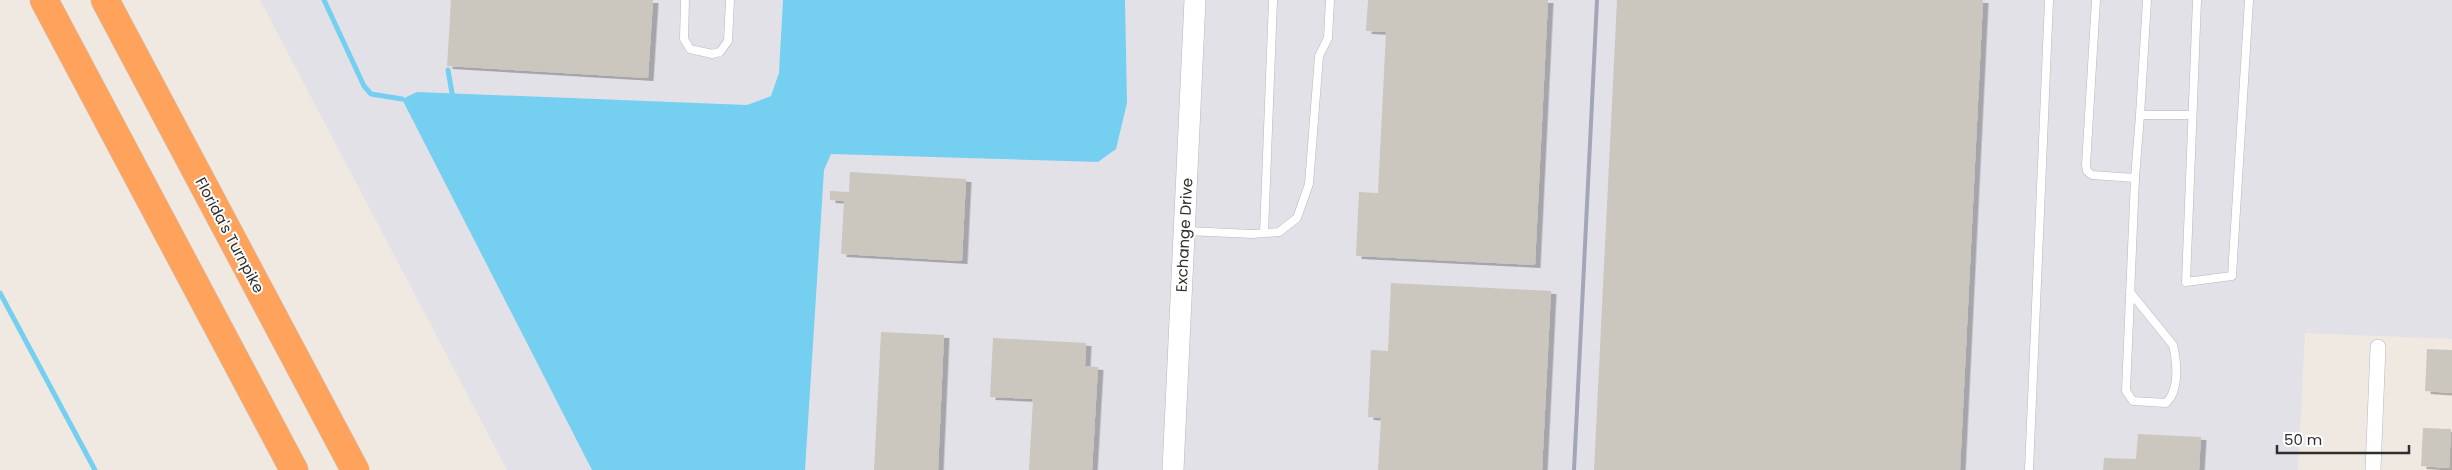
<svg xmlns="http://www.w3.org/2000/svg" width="2452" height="470" viewBox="0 0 2452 470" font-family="Poppins,sans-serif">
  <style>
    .industrial { fill: #e3e1e8 }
    .water { fill: #75cff0 }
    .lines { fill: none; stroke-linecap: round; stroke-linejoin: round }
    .stream { stroke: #75cff0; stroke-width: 5 }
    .building { fill: #cbc7bf; filter: url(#shadow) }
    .lane-casing { stroke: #b4b7c1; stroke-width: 9 }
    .street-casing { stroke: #b4b7c1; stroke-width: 16 }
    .secondary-casing { stroke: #b4b7c1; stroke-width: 22 }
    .highway-casing { stroke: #c9c9c9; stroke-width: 29 }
    .lane { stroke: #fff; stroke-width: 8 }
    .street { stroke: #fff; stroke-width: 15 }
    .secondary { stroke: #fff; stroke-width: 21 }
    .highway { stroke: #ffa35c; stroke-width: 28 }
    .rail { stroke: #a3a6b8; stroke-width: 4 }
    .labels { text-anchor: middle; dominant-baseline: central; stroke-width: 4; stroke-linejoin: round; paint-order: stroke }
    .street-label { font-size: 15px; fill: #2e2e2e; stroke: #fff }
  </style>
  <defs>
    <filter id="shadow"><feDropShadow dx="5.5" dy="3" stdDeviation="0" flood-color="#0004"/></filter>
  </defs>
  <rect width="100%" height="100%" fill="#efe9e1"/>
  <path class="industrial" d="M 260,0 L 2452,0 L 2452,339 L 2305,333 L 2298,470 L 507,470 Z"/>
  <path class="water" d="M 783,0 L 1125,0 L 1127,103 L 1116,149 L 1098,162 L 831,154 L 824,170 L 805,470 L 592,470 L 402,99 L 417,92 L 747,105 L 771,96 L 779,73 Z"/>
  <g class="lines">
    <path class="stream" d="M 324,0 L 364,86 L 371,94 L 402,99
      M 448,70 L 452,93
      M 0,293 L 95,470"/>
  </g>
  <path class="building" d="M 451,0 L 653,0 L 648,78 L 447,66 Z
    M 1368,0 L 1548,0 L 1535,265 L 1356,256 L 1359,192 L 1378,193 L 1386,32 L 1366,31 Z
    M 1617,0 L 1983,0 L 1960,470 L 1594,470 Z
    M 850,172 L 966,179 L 962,261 L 841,254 L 844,201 L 830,200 L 830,191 L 849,192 Z
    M 1391,283 L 1551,291 L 1542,470 L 1378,470 L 1381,418 L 1368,417 L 1371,350 L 1388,351 Z
    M 881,332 L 944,335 L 938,470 L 874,470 Z
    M 993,338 L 1086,343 L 1085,366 L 1098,367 L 1092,470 L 1029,470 L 1033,399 L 990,397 Z
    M 2427,349 L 2452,350 L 2452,393 L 2425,391 Z
    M 2423,428 L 2451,429 L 2449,468 L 2421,466 Z
    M 2138,434 L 2201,437 L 2199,470 L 2103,470 L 2104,458 L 2136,459 Z"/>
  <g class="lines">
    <defs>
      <path id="lane" d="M 685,0 L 684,39 L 690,49 L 712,54 L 720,52 L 728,41 L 730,0
        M 2096,0 L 2086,165 L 2087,171 L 2092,175 L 2135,178 L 2126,391 L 2133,401 L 2166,403 C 2180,390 2177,362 2173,345 L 2130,292
        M 2197,0 L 2186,282 L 2232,276 L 2249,0
        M 2140,115 L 2147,0
        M 2135,178 L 2140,115 L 2191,115
        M 1186,231 L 1253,234 L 1279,232 L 1297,218 L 1309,184 L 1319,56 L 1328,38 L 1330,0
        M 1264,233 L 1273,0
        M 2029,470 L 2049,0"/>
      <path id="street" d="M 2373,470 L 2378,347"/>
      <path id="secondary" d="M 1173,470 L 1195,0"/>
      <path id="highway" d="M 44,0 L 294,470
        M 105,0 L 355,470"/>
    </defs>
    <use href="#lane" class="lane-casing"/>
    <use href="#street" class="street-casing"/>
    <use href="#secondary" class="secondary-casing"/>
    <use href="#highway" class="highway-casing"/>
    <use href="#lane" class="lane"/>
    <use href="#street" class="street"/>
    <use href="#secondary" class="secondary"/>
    <use href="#highway" class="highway"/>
    <path class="rail" d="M 1574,470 L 1597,0"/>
  </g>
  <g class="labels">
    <g class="street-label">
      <text transform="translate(230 235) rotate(62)">Florida's Turnpike</text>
      <text transform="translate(1184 235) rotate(-87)">Exchange Drive</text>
    </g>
  </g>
  <path d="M2277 445v8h132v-8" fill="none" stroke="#2e2e2e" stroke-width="2.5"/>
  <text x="2284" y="445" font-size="15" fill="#2e2e2e" stroke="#ffffff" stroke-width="4" paint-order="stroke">50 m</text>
</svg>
